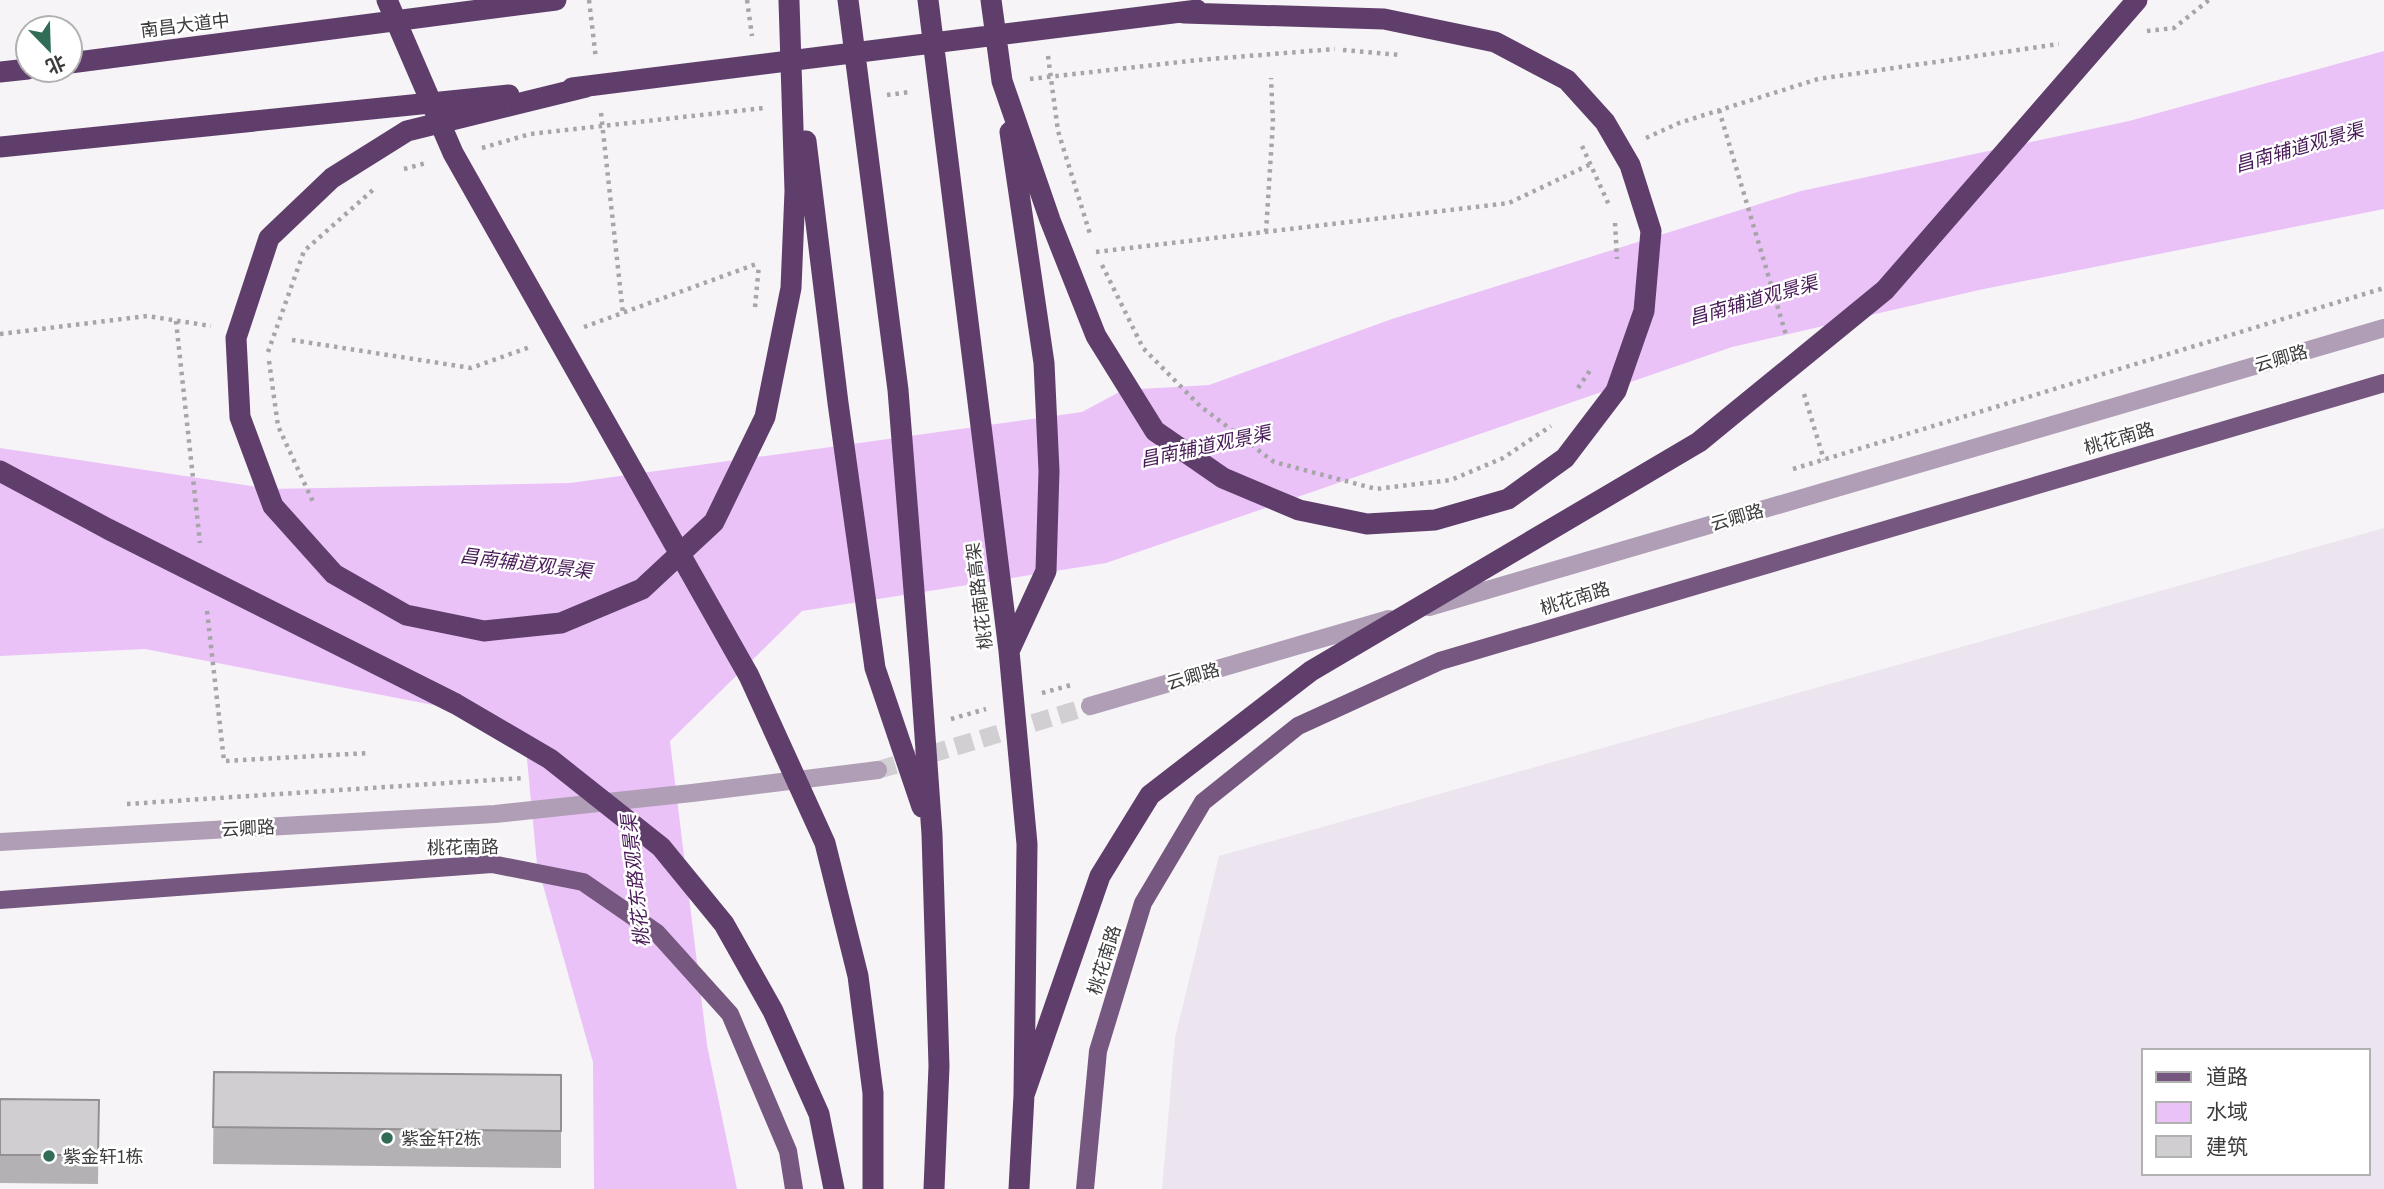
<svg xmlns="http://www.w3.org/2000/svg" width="2384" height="1189" viewBox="0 0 2384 1189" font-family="'Archivo Narrow','Noto Sans SC',sans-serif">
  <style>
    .built { fill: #ece5ef; fill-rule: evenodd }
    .water { fill: #eac2f8 }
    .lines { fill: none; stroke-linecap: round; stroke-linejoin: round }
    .minor-tunnel { stroke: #d1cfd2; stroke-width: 18; stroke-dasharray: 18 9; stroke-linecap: butt }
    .path { stroke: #a6a5a7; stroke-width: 4.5; stroke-dasharray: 3.5 5; stroke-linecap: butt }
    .minor { stroke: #af9eb5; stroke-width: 18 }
    .major { stroke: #75577f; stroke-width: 18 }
    .highway { stroke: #603e6b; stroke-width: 21 }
    .wall { fill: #b3b1b4 }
    .building { fill: #d0ced1; stroke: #929092; stroke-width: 2 }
    .poi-dot { fill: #306c56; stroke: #fff; stroke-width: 2.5 }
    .labels { text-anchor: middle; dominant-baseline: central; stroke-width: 5; stroke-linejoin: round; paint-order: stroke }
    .street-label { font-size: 18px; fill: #3d3c3d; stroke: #fff }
    .poi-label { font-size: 18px; fill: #3d3c3d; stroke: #fff; text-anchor: start }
    .water-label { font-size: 19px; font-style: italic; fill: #491a58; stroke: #fff }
  </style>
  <rect width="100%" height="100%" fill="#f6f4f7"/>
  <path class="built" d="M 2384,528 L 2384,1189 L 1162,1189 L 1175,1038 L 1219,856 ZM 2144,1051 L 2368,1051 L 2368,1173 L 2144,1173 Z"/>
  <path class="water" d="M 2384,51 L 2384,209 L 1979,290 L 1732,347 L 1106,563 L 802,611 L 670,741 L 707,1045 L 737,1189 L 594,1189 L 593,1062 L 537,864 L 525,738 L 495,717 L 145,649 L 0,656 L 0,448 L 271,489 L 570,483 L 1082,412 L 1123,390 L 1209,385 L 1392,319 L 1801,191 L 2129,121 Z"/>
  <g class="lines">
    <path class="minor-tunnel" d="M 878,770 L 1090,706"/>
    <path class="path" d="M 589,0 L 596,59
      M 747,0 L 752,36
      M 2147,31 L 2174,28 L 2209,0
      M 1343,50 L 1401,55
      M 1048,56 L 1058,131 L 1090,234
      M 1030,79 L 1198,60 L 1335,49
      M 887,95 L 910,92
      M 1719,110 L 1786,335
      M 601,113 L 623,314
      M 1646,138 L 1679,123 L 1818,79 L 2059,44
      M 1582,146 L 1609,205
      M 482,148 L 530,134 L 764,108
      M 404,169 L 426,163
      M 1615,223 L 1617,259
      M 1266,232 L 1273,122 L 1271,78
      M 1096,252 L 1509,203 L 1591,164
      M 1102,265 L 1143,348 L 1200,406 L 1274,462 L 1376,489 L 1451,480 L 1503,458 L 1551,426
      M 755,307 L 759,265
      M 176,321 L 200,543
      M 584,327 L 759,263
      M 0,334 L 147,316 L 211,326
      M 292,340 L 471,368 L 530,347
      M 268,352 L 304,251 L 374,189
      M 269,361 L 278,426 L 314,504
      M 1578,388 L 1591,369
      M 1804,394 L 1824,460
      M 1793,469 L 2384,288
      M 207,611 L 224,761 L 369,753
      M 1042,693 L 1071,685
      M 951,719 L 986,709
      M 127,804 L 523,778"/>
    <path class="minor" d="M 1429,607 L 2384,328
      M 1090,706 L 1389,619
      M 0,842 L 495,814 L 692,793 L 878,770"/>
    <path class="major" d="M 0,900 L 492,864 L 583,882 L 657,933 L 730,1014 L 788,1151 L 794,1189
      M 1085,1189 L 1098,1051 L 1143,903 L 1203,802 L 1298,726 L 1440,661 L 2384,383"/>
    <path class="highway" d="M 387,0 L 453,153 L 749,676 L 825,843 L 858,976 L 873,1093 L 873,1189
      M 848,0 L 898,390 L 920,666 L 932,834 L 939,1066 L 934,1189
      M 928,0 L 1009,651 L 1027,844 L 1024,1095 L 1019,1189
      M 991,0 L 1002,81 L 1050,220 L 1096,336 L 1155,431 L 1223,478 L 1299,510 L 1367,524 L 1435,520 L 1508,499 L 1565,458 L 1616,391 L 1644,311 L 1651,231 L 1630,165 L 1605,122 L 1567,80 L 1495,42 L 1384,19 L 1184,13
      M 70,63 L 556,0
      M 0,72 L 28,69
      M 586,87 L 407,131 L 332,178 L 269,238 L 236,338 L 240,417 L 273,506 L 334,574 L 406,615 L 484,631 L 561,623 L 642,589 L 714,522 L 765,417 L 791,288 L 795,191 L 789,1
      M 572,88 L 1197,10
      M 1010,132 L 1044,363 L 1049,471 L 1046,571 L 1010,649
      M 806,141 L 838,403 L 875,668 L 922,807
      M 0,147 L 509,95
      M 0,471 L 108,529 L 456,704 L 550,759 L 661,847 L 724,924 L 773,1011 L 819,1114 L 834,1189
      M 1024,1095 L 1100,876 L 1150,795 L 1311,671 L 1699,442 L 1885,290 L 2137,0"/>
  </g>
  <path class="wall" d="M 214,1072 L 561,1075 L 561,1168 L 213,1164 Z
    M 0,1099 L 99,1100 L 98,1184 L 0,1183 Z"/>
  <path class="building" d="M 214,1072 L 561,1075 L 561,1131 L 213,1127 Z
    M 0,1099 L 99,1100 L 98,1155 L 0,1155 Z"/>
  <g class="poi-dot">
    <circle cx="387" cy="1138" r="7"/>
    <circle cx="49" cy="1156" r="7"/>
  </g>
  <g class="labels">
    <g class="street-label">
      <text transform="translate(185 25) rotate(-7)">南昌大道中</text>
      <text transform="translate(2281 358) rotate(-16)">云卿路</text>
      <text transform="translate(2119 438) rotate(-16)">桃花南路</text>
      <text transform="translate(1737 517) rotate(-16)">云卿路</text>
      <text transform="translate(979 596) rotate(-97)">桃花南路高架</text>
      <text transform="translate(1575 598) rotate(-17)">桃花南路</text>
      <text transform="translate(1193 676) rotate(-16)">云卿路</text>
      <text transform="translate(248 828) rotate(-3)">云卿路</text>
      <text transform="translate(463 847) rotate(-1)">桃花南路</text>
      <text transform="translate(1104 960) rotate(-73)">桃花南路</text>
    </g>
    <g class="poi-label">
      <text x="401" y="1138">紫金轩2栋</text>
      <text x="63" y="1156">紫金轩1栋</text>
    </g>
    <g class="water-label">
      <text transform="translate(2299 147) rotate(-16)">昌南辅道观景渠</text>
      <text transform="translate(1753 300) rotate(-16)">昌南辅道观景渠</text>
      <text transform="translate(1205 446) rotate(-12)">昌南辅道观景渠</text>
      <text transform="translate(526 563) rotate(7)">昌南辅道观景渠</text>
      <text transform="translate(635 881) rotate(-96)">桃花东路观景渠</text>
    </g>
  </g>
  <rect x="2142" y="1049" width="228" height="126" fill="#ffffff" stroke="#b1b1b1" stroke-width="2"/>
  <rect x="2156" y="1072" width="35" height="10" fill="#75577f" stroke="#b1b1b1" stroke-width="2"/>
  <text x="2206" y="1084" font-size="21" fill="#3d3c3d">道路</text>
  <rect x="2156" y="1102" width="35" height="21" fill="#eac2f8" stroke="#b1b1b1" stroke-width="2"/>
  <text x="2206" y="1119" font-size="21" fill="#3d3c3d">水域</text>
  <rect x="2156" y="1136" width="35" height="21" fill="#d0ced1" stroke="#b1b1b1" stroke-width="2"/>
  <text x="2206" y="1154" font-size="21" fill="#3d3c3d">建筑</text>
  <g transform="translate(49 49) rotate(157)"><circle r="33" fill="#ffffff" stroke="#b1b1b1" stroke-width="2"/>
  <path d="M0-5L12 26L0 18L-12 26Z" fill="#306c56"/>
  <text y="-10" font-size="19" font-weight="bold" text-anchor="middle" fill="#3d3c3d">北</text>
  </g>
</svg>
